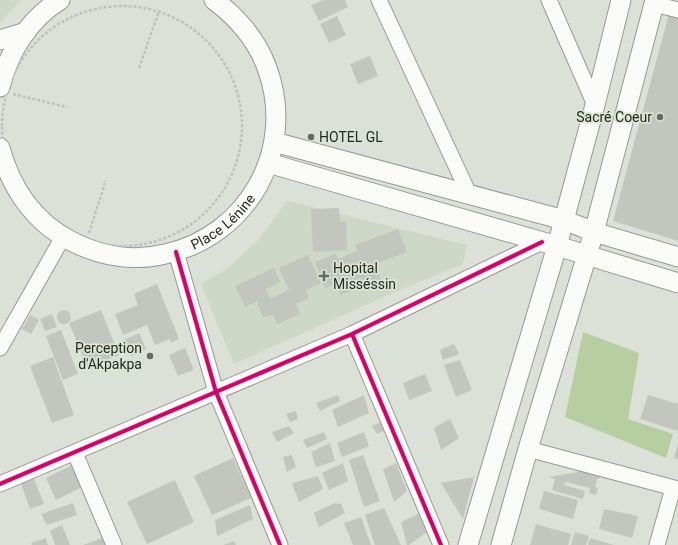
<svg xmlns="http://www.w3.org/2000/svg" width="678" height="545" viewBox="0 0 678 545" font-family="Roboto,sans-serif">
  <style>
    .built { fill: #ced8c6 }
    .green { fill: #b6cea0 }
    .building { fill: #c2c6be }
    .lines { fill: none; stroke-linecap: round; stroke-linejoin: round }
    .minor-casing { stroke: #969a92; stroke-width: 17 }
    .major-casing { stroke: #969a92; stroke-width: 21 }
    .path { stroke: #bfc1bd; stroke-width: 2.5; stroke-dasharray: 3 2; stroke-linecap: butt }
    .minor { stroke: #fafaf9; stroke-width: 15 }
    .major { stroke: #fafaf9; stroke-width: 19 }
    .cycleway-casing { stroke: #dbe5d3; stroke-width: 6 }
    .cycleway { stroke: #d6006c; stroke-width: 4 }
    .poi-dot { fill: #656962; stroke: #dbe5d3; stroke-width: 1.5 }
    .labels { text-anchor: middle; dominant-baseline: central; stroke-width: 3.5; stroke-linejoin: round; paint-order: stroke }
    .poi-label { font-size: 14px; fill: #252923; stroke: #dbe5d3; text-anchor: end }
    .street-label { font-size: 14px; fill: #252923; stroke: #dbe5d3 }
  </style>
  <rect width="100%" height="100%" fill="#dce1d7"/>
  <path class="built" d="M 0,0 L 21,0 L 0,23 Z
    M 287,201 L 467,245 L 463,264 L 395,292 L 234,364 L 201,284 L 228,268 L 259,239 Z"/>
  <path class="green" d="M 583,332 L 639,353 L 628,419 L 673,434 L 666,458 L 565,417 Z"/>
  <path class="building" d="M 323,0 L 345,0 L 348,7 L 319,21 L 311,5 Z
    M 670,10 L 678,12 L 678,241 L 613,221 Z
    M 337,16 L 346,35 L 329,43 L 320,24 Z
    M 370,56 L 378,76 L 358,84 L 350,64 Z
    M 339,208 L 340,222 L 346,221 L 347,250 L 313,252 L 311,209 Z
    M 398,229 L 407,252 L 375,264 L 381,280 L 340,295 L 336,284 L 325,288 L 315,262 L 336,254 L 338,259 L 357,251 L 355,245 Z
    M 308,255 L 321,283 L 306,290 L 309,298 L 296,304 L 300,314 L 277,324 L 273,315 L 263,317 L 257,301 L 245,307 L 235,286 L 274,268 L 280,282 L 266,289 L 270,299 L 289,290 L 279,268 Z
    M 157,284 L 179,339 L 171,343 L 170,339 L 155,345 L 147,325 L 123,335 L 115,314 L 138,305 L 134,294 Z
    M 101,310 L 119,355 L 88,368 L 69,323 Z
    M57 317a7 7 0 1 1 14 0a7 7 0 1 1-14 0Z
    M 52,314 L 57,327 L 45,331 L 40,319 Z
    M 30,315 L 39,320 L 31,334 L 22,329 Z
    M 61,330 L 78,374 L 63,380 L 46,336 Z
    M 139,333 L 146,349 L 131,356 L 124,340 Z
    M 454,344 L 459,354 L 443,360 L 440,350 Z
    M 185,348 L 194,370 L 178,376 L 169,355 Z
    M 53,357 L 74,415 L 52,423 L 30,366 Z
    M 460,360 L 472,390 L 456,397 L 444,365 Z
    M 425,374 L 432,391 L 409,400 L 403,383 Z
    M 338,395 L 340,401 L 320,411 L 316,403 Z
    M 364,395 L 369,413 L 338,427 L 332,410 Z
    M 648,395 L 678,404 L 678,431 L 640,419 Z
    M 296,411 L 298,419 L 290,422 L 286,414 Z
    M 450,419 L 459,438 L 441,450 L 434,428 Z
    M 381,422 L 384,431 L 377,434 L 372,426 Z
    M 289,426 L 294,433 L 277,442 L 272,432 Z
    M 324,432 L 327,439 L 307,448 L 303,440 Z
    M 364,432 L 369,446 L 342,457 L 337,443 Z
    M 330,443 L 335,461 L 316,467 L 311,452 Z
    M 678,443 L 678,459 L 674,458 Z
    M 292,455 L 296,467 L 287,472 L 283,457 Z
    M 363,455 L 380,501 L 364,507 L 349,460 Z
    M 233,458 L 251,498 L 212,515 L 194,476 Z
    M 343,463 L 348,481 L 329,490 L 322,473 Z
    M 396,463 L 407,491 L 394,502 L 383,469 Z
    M 72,465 L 82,487 L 56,500 L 46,478 Z
    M 602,468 L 599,479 L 597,479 L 595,487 L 598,488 L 596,495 L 589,493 L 590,488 L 565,482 L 564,485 L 585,491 L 583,499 L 552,490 L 555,479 L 549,477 Z
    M 33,476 L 44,504 L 30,509 L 20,481 Z
    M 318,476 L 323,489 L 299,502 L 292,483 Z
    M 474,477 L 463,519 L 441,483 Z
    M 175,480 L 194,522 L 147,544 L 127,502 Z
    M 544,491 L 578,500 L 573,519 L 539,509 Z
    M 73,503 L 77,515 L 47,525 L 41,514 Z
    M 335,503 L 341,504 L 345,513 L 319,527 L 314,513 Z
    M 250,505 L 253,519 L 217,536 L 215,520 Z
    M 384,508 L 401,545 L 375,545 L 365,515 Z
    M 604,509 L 638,516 L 632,538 L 599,529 Z
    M 420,513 L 427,532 L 409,545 L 407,545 L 401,522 Z
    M 361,517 L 371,545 L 353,545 L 344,523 Z
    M 536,524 L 571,534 L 568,545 L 530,545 Z
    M 62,525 L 70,545 L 55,545 L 50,531 Z
    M 575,532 L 589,536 L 586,545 L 571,545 Z
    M 46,538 L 48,545 L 32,545 L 31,543 Z
    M 102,538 L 105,545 L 83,545 Z
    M 590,538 L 614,545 L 588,545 Z
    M 234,541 L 236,545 L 223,545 Z"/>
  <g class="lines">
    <defs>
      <path id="minor" d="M 379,0 L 469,194
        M 549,0 L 595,105
        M 654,4 L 678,10
        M 176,252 L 216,392 L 280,545
        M 352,334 L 441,545
        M 0,348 L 63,237
        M 528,449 L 678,489
        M 75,453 L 114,545
        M 0,484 L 352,334 L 542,242
        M 657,545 L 673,488"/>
      <g id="major">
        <path d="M 0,40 L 26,32"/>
        <path d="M 0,87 C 8,53 29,19 60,0"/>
        <path d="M 274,142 L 564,220 L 594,232 L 678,257"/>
        <path id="s1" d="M 0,148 C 11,188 34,222 71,241 C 100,256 133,262 165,254 C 248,236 297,149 267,68 C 257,40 238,18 214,0"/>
        <path d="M 268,163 L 557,246 L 678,283"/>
        <path d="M 468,545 L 557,246 L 595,105 L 621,0"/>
        <path d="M 501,545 L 528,449 L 594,232 L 655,0"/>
      </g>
    </defs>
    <use href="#minor" class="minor-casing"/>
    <use href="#major" class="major-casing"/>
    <path class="path" d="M2 126a120 120 0 1 1 240 0a120 120 0 1 1-240 0Z
      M 139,68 L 159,11
      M 13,94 L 67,107
      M 89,233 L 106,180"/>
    <use href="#minor" class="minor"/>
    <use href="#major" class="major"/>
    <defs>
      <path id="cycleway" d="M 176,252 L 216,392 L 280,545
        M 352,334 L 441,545
        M 0,484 L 352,334 L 542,242"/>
    </defs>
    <use href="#cycleway" class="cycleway-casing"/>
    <use href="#cycleway" class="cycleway"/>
  </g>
  <g class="poi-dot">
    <circle cx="660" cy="117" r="4"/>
    <circle cx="311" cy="137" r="4"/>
    <path d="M322 270h4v4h4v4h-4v4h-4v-4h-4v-4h4z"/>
    <circle cx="150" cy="356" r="4"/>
  </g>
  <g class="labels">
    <g class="poi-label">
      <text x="652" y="117">Sacré Coeur</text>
      <text x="319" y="137" text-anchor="start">HOTEL GL</text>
      <text x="333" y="268" text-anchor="start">Hopital<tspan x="333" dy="16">Misséssin</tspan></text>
      <text x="142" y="348">Perception<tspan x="142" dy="16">d'Akpakpa</tspan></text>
    </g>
    <g class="street-label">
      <text stroke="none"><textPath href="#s1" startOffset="285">Place Lénine</textPath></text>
    </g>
  </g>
</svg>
